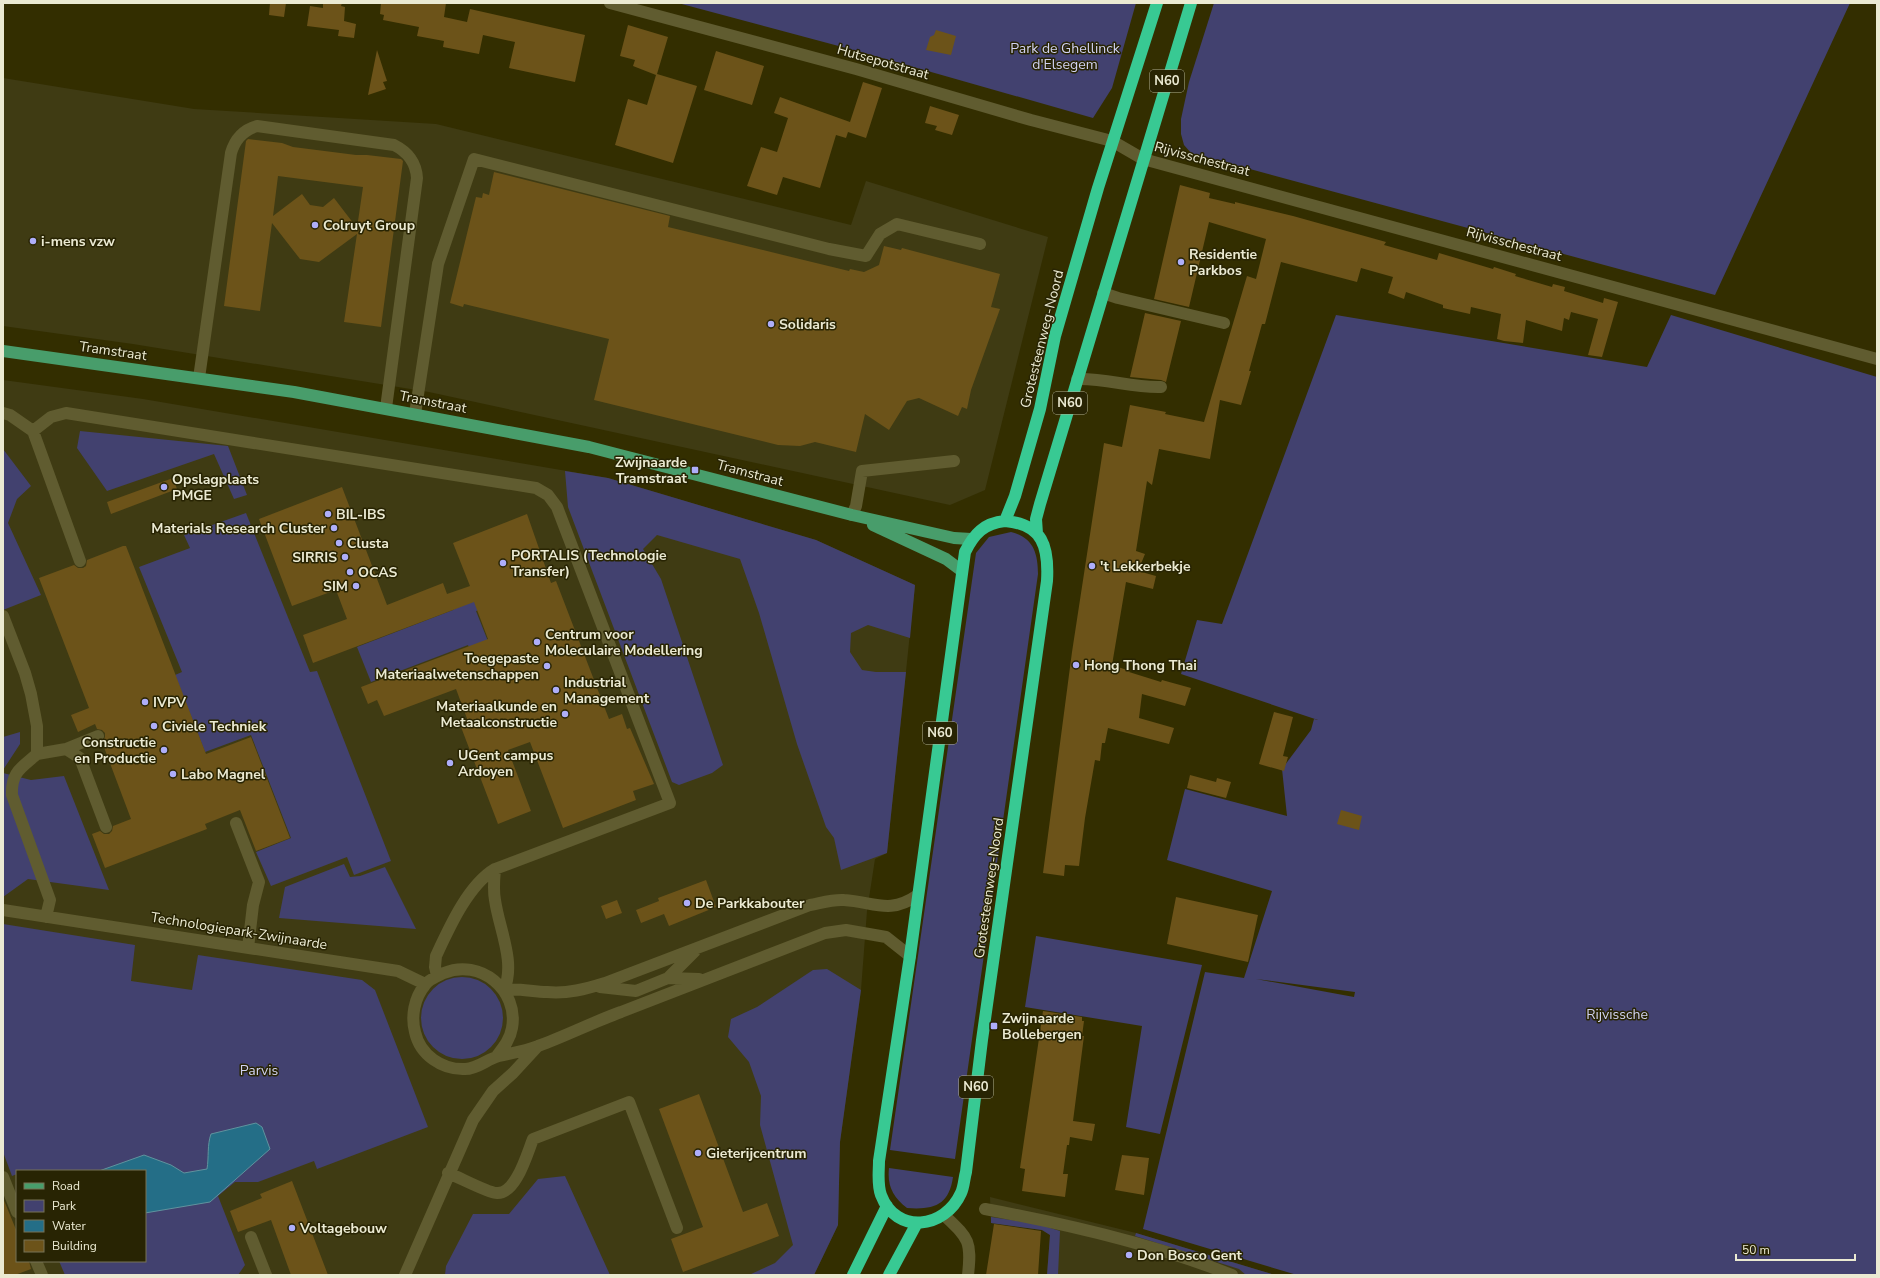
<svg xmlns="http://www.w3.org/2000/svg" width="1880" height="1278" viewBox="0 0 1880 1278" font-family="'Nunito Sans',sans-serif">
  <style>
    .built { fill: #3f3b13; fill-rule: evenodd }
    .green { fill: #42416f; fill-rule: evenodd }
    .water { fill: #246e87; stroke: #60939e }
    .building { fill: #6c5319; fill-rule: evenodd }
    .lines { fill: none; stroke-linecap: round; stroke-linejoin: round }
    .minor { stroke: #605c30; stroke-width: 12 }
    .major { stroke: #489d6b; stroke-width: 12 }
    .highway { stroke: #38c993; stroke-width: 12 }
    .poi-dot { fill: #aeaefa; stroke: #282403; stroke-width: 1.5 }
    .labels { text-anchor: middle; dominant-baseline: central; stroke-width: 3; stroke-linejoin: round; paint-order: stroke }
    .shield { fill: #282403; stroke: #b0af94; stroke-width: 1 }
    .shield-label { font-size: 13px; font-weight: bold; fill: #ebead2 }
    .park-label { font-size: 14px; fill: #d1d2f2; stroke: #282403 }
    .street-label { font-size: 14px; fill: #ebead2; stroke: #282403 }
    .poi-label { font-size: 14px; font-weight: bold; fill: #ebead2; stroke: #282403; text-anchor: start }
  </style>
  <rect width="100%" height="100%" fill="#332e00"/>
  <path class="built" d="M 3,78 L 194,109 L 436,124 L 851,225 L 866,181 L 1048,237 L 985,490 L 950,505 L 429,392 L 133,344 L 3,326 Z
    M 3,380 L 143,399 L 608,478 L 816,540 L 915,585 L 887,853 L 875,859 L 867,911 L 861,990 L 840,1142 L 838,1225 L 814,1275 L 3,1275 ZM 17,1171 L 145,1171 L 145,1261 L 17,1261 Z
    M 990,1197 L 1136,1233 L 1275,1275 L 1047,1275 L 1050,1235 L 1042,1230 L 991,1223 Z"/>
  <path class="green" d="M 678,3 L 1136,3 L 1112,88 L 1093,118 L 861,52 Z
    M 1214,3 L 1850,3 L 1715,295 L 1191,153 L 1184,145 L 1181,134 L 1181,119 L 1189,82 Z
    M 1336,315 L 1647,367 L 1671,315 L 1877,377 L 1877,1275 L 1297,1275 L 1143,1229 L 1205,972 L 1244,978 L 1272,891 L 1167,860 L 1185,789 L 1287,816 L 1282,769 L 1311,730 L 1314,719 L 1318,720 L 1181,674 L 1197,620 L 1222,624 ZM 1256,979 L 1355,992 L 1354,997 Z
    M 80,431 L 228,446 L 247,495 L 234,499 L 214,454 L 107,491 L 77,448 Z
    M 3,449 L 31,486 L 17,499 L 8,523 L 41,595 L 3,610 Z
    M 565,471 L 608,478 L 816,540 L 915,585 L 910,638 L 868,625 L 851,633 L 850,652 L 862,670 L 876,672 L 906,672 L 887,853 L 841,870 L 834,838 L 826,827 L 797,744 L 759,613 L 740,559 L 657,535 L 643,549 L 661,579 L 723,765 L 712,773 L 679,785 L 672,782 L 568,507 Z
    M 246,513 L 310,672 L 317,671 L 391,861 L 354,875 L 347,857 L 271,886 L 256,852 L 291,838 L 251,735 L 205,752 L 175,675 L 182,672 L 139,567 L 190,548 L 184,535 Z
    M 1011,532 C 1033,537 1038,553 1038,574 L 955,1159 L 890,1150 L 976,553 L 989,537 Z
    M 472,593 L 479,610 L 476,611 L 495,659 L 476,666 L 468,645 L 371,682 L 357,647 L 453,610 Z
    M 20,732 L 20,744 L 3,770 L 3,737 Z
    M 3,773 L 31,780 L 64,776 L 109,890 L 28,879 L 3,897 Z
    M 344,864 L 350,877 L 360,876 L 385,867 L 416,929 L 279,918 L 285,887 Z
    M 3,924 L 135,945 L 131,981 L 192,990 L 198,955 L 362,980 L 375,990 L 428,1127 L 317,1169 L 314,1161 L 258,1182 L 235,1182 L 218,1196 L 245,1265 L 238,1275 L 65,1275 L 59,1261 L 145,1261 L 145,1171 L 17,1171 L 17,1174 L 12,1176 L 3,1152 Z
    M 1036,936 L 1202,965 L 1160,1134 L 1126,1127 L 1142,1026 L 1025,1007 Z
    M 827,969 L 861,990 L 840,1142 L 838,1225 L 814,1275 L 749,1275 L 775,1263 L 793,1245 L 760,1125 L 761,1096 L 749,1062 L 728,1037 L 731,1019 L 757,1007 L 813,970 Z
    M421 1018a41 41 0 1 1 82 0a41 41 0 1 1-82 0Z
    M 889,1168 L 953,1177 C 949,1205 934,1210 907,1208 C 893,1197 887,1186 889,1168 Z
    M 565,1176 L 610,1275 L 445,1275 L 446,1266 L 473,1214 L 509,1214 L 538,1179 Z
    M 991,1217 L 1038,1224 L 1060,1231 L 1058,1275 L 1047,1275 L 1050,1235 L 1042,1230 L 991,1223 Z
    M 1136,1233 L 1275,1275 L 1246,1275 L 1239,1269 L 1135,1236 Z"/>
  <path class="water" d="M 256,1123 L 262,1127 L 270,1149 L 210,1202 L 145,1213 L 145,1171 L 99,1171 L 144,1155 L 171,1165 L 184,1173 L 207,1169 C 209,1157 207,1145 211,1134 Z"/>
  <path class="building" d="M 270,3 L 286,3 L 284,17 L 269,15 Z
    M 323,3 L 342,3 L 341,6 L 345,7 L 344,21 L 356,24 L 354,38 L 338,36 L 339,30 L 307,26 L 310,6 L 323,8 Z
    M 381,3 L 446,3 L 444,17 L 467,22 L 470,9 L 585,35 L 575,82 L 509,68 L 515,42 L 483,35 L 479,54 L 443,47 L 444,41 L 417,36 L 419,27 L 383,20 L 384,15 L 380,14 Z
    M 628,25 L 668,37 L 657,74 L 697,86 L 673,163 L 615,145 L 628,99 L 647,105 L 656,75 L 633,66 L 635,60 L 620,56 Z
    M 936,30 L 956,36 L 951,55 L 926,50 L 930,37 L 934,35 Z
    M 377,50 L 387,81 L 383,82 L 386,89 L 368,95 Z
    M 716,51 L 764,66 L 752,105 L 704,90 Z
    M 863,82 L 882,88 L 866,138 L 848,132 L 846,138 L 836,135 L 820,188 L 783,177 L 777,195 L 747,186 L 761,147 L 777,152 L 788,118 L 774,113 L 780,97 L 850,122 Z
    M 930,106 L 959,115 L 952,135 L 935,130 L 937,126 L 925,123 Z
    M 248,139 L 282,143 L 293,147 L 356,155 L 367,155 L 401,159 L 403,161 L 381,327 L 344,322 L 357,234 L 319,262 L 300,259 L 272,223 L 260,311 L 224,306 L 246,141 ZM 278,176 L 363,187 L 357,228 L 334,198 L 323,207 L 310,205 L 302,194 L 273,216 Z
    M 494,172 L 670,216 L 668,227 L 849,271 L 850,269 L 864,272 L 879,265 L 884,246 L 901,250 L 902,248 L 1000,274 L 991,307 L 1000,309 L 971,390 L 967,409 L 962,407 L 958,416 L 919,398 L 907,401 L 889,430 L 865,414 L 856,452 L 815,442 L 800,446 L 778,445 L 594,400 L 609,339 L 464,304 L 463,307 L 450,303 L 476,197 L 482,198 L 483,193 L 489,195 Z
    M 1180,185 L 1210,193 L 1209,198 L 1235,204 L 1235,202 L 1293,216 L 1386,242 L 1384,245 L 1437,260 L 1439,253 L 1493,269 L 1494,267 L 1516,274 L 1515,276 L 1552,287 L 1553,284 L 1565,287 L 1564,291 L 1603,303 L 1604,298 L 1618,302 L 1602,357 L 1588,355 L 1598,319 L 1571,312 L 1569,320 L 1564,318 L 1562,331 L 1526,320 L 1523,343 L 1504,341 L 1497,339 L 1501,314 L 1471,307 L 1470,314 L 1443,308 L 1443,305 L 1406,292 L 1404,299 L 1388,293 L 1393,277 L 1361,268 L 1357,282 L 1281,262 L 1265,324 L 1262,324 L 1249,371 L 1251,371 L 1241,405 L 1220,400 L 1210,459 L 1159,449 L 1152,485 L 1147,481 L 1136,551 L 1145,554 L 1138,571 L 1156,576 L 1153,589 L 1126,582 L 1112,665 L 1130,671 L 1129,672 L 1161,682 L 1162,680 L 1191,688 L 1185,706 L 1142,694 L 1139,718 L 1174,728 L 1169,744 L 1108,728 L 1105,743 L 1102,743 L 1100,761 L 1095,760 L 1085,818 L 1079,866 L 1065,865 L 1064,876 L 1043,873 L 1072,652 L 1104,443 L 1122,447 L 1130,405 L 1166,412 L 1165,414 L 1204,422 L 1247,276 L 1256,279 L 1266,239 L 1209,222 L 1189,307 L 1154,299 Z
    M 1145,313 L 1181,321 L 1166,382 L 1161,380 L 1130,377 Z
    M 173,478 L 177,489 L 111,514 L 107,502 Z
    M 342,487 L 387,605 L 443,583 L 447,594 L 470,586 L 453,543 L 527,514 L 551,583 L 556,581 L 609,719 L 622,714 L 627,729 L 630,728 L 654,784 L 633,791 L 636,800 L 563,828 L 530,742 L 508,750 L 531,811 L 498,824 L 461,727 L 469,724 L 456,689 L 384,716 L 377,700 L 368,704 L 361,687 L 488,639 L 474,602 L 313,663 L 303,635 L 347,619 L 336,590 L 292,606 L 259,519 Z
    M 123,546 L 126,546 L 206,754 L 251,737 L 290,838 L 256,851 L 240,810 L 205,824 L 207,829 L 105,868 L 92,834 L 100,831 L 104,834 L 109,834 L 112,831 L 113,826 L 131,819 L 102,742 L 105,737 L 105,733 L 102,730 L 97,729 L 95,724 L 78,732 L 71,715 L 89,708 L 39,578 L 74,565 L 78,568 L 83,568 L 86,566 L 87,560 Z
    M 1274,712 L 1293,717 L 1283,756 L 1288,757 L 1284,771 L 1259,764 Z
    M 1190,775 L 1216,782 L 1217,778 L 1231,782 L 1226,798 L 1187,788 Z
    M 1341,810 L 1362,816 L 1359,830 L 1337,824 Z
    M 706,880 L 716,907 L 669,926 L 664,914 L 641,923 L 636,910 L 659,901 L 658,898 Z
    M 1176,897 L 1258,915 L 1248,962 L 1167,944 Z
    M 617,900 L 622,913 L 606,919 L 601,906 Z
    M 1043,1011 L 1082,1017 L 1082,1021 L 1084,1021 L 1082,1036 L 1084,1036 L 1073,1121 L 1095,1124 L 1092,1141 L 1070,1137 L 1069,1145 L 1067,1145 L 1063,1174 L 1068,1174 L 1065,1197 L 1022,1191 L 1025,1169 L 1020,1168 Z
    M 699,1094 L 743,1212 L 767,1203 L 779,1236 L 683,1272 L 671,1239 L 703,1227 L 659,1109 Z
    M 1122,1155 L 1149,1158 L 1144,1195 L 1115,1190 Z
    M 292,1181 L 312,1233 L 328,1275 L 291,1275 L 271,1220 L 238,1232 L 230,1211 L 262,1198 L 260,1194 Z
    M 3,1198 L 17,1232 L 17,1261 L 29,1261 L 31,1269 L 15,1275 L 3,1275 Z
    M 994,1224 L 1041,1231 L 1038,1275 L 986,1275 Z"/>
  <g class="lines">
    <path class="minor" d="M 610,3 L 856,69 L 1031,120 L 1112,141 L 1143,159 L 1877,359
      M 1103,293 L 1118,298 L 1224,323
      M 199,378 L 231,153 C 235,139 243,130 257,126 L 394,145 C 408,152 416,162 417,178 L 386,408
      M 1077,379 C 1106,378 1132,388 1161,387
      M 3,413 L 10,415 L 33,431 L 51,417 L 66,413 L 536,488 L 548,495 L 557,507 L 670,803 L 495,869 C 468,885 449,928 436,956 L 435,967 L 437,976
      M 415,414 L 438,264 L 474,159 L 829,249 L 866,256 L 880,234 L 897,224 L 980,244
      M 33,431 L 80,561
      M 852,515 L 856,506 L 862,471 L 954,461
      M 3,616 L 25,673 L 31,694 L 37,726 L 37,754 C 21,768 11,772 12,795 L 50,900 L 46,917
      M 66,749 L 98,736
      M 37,754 L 66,749 L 80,758 L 106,827
      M 236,823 L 259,882 L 253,905 L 248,948
      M 495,869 C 494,880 493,890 495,900 C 499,929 516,962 504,990
      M 3,910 L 398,971 L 425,984
      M 668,978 L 695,951
      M 600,987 L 636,991 L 668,978 L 699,979
      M 504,990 C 519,988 533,992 547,992 C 567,994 586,989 605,983 L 810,905 C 821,903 833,899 844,900 C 875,902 889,915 918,895
      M 496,1057 C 503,1048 510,1040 512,1028 C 519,990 480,958 444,973 C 438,976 429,979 425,985 C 414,998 411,1017 415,1032 C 420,1055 442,1070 465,1069 C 478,1069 487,1059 499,1056 C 512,1053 525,1051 538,1046 C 566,1036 593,1022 621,1012 C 689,985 757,960 825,933 L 846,930 L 886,937 L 910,956
      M 448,1173 C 459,1177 488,1193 497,1193 C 516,1194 527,1154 533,1139 L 629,1102 L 677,1228
      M 3,1177 L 17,1212
      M 985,1209 C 1067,1224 1154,1244 1232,1275
      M 944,1215 C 968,1238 972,1240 968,1275
      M 251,1237 L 266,1275
      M 36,1261 L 42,1275
      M 405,1275 L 473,1120 L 493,1091 L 513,1073 L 537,1047"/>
    <path class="major" d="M 3,351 L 294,392 L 589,447 L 852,515 L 954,538 L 971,539
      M 873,525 L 946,559 L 962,571"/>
    <path class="highway" d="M 1005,521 C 1043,524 1049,547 1047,581 L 982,1040 L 966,1172 C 964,1179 964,1187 961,1193 C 945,1229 896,1235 881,1195 C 877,1184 879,1172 879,1161 L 910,956 L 965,552 C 974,534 984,523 1005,521 Z
      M 1005,521 L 1015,496 L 1040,409 L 1055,336 L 1098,188 L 1157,3
      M 1037,534 L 1036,519 L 1040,504 L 1191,3
      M 853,1275 L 887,1206
      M 889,1275 L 917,1223"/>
  </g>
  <g class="poi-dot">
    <circle cx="315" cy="225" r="4"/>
    <circle cx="33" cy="241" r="4"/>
    <circle cx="1181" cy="262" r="4"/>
    <circle cx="771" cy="324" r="4"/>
    <rect x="691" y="466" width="8" height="8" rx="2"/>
    <circle cx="164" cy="487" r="4"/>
    <circle cx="328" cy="514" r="4"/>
    <circle cx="334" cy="528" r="4"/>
    <circle cx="339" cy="543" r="4"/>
    <circle cx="345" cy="557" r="4"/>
    <circle cx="503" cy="563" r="4"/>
    <circle cx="1092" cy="566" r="4"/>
    <circle cx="350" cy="572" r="4"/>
    <circle cx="356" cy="586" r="4"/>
    <circle cx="537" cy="642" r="4"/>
    <circle cx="1076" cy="665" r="4"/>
    <circle cx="547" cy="666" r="4"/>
    <circle cx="556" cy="690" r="4"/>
    <circle cx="145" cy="702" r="4"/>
    <circle cx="565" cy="714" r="4"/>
    <circle cx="154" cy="726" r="4"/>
    <circle cx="164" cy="750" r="4"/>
    <circle cx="450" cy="763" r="4"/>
    <circle cx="173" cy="774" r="4"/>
    <circle cx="687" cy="903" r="4"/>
    <rect x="990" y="1022" width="8" height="8" rx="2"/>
    <circle cx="698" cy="1153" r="4"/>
    <circle cx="292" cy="1228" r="4"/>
    <circle cx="1129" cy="1255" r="4"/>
  </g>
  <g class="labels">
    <g class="shield">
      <rect x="1150" y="70" width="34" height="22" rx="3"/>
      <rect x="1053" y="392" width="34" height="22" rx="3"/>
      <rect x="923" y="722" width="34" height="22" rx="3"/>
      <rect x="959" y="1076" width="34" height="22" rx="3"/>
    </g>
    <g class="shield-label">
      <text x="1167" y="81">N60</text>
      <text x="1070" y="403">N60</text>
      <text x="940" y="733">N60</text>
      <text x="976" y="1087">N60</text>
    </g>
    <g class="park-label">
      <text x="1065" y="48">Park de Ghellinck<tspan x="1065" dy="16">d'Elsegem</tspan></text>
      <text x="1617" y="1014">Rijvissche</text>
      <text x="259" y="1070">Parvis</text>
    </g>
    <g class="street-label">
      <text transform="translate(883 62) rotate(16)">Hutsepotstraat</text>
      <text transform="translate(1202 159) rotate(15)">Rijvisschestraat</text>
      <text transform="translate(1514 244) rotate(15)">Rijvisschestraat</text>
      <text transform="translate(1042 339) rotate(-76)">Grotesteenweg-Noord</text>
      <text transform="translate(113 351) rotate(8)">Tramstraat</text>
      <text transform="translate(433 402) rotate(11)">Tramstraat</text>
      <text transform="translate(750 473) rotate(15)">Tramstraat</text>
      <text transform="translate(989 888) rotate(-82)">Grotesteenweg-Noord</text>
      <text transform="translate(239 931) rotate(9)">Technologiepark-Zwijnaarde</text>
    </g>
    <g class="poi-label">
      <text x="323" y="225">Colruyt Group</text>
      <text x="41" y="241">i-mens vzw</text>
      <text x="1189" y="254">Residentie<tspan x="1189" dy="16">Parkbos</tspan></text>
      <text x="779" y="324">Solidaris</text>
      <text x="687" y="462" text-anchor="end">Zwijnaarde<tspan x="687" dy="16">Tramstraat</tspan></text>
      <text x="172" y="479">Opslagplaats<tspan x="172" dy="16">PMGE</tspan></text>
      <text x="336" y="514">BIL-IBS</text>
      <text x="326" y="528" text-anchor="end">Materials Research Cluster</text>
      <text x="347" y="543">Clusta</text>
      <text x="511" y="555">PORTALIS (Technologie<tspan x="511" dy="16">Transfer)</tspan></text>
      <text x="337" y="557" text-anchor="end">SIRRIS</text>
      <text x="1100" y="566">'t Lekkerbekje</text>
      <text x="358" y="572">OCAS</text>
      <text x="348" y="586" text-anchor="end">SIM</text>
      <text x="545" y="634">Centrum voor<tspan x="545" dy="16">Moleculaire Modellering</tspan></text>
      <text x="539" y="658" text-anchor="end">Toegepaste<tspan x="539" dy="16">Materiaalwetenschappen</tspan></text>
      <text x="1084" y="665">Hong Thong Thai</text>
      <text x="564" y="682">Industrial<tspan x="564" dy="16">Management</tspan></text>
      <text x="153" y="702">IVPV</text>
      <text x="557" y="706" text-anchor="end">Materiaalkunde en<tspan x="557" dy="16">Metaalconstructie</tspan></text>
      <text x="162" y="726">Civiele Techniek</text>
      <text x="156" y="742" text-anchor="end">Constructie<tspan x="156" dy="16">en Productie</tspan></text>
      <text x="458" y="755">UGent campus<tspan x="458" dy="16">Ardoyen</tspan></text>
      <text x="181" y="774">Labo Magnel</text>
      <text x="695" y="903">De Parkkabouter</text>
      <text x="1002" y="1018">Zwijnaarde<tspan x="1002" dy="16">Bollebergen</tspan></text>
      <text x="706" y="1153">Gieterijcentrum</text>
      <text x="300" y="1228">Voltagebouw</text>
      <text x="1137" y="1255">Don Bosco Gent</text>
    </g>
  </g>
  <rect width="1880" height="1278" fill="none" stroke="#ebead2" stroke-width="8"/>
  <rect x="16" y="1170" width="130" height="92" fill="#282403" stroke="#767356"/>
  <rect x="24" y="1183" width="20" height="6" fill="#489d6b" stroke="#767356"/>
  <text x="52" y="1190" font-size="12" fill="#ebead2">Road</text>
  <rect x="24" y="1200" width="20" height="12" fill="#42416f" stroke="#767356"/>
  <text x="52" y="1210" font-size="12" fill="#ebead2">Park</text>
  <rect x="24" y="1220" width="20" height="12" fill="#246e87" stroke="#767356"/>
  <text x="52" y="1230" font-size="12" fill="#ebead2">Water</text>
  <rect x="24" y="1240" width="20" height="12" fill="#6c5319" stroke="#767356"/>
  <text x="52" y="1250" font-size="12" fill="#ebead2">Building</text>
  <path d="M1736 1254v6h119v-6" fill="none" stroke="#ebead2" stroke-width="2"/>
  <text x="1742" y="1254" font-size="12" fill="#ebead2" stroke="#282403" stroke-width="3" paint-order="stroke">50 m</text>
</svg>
